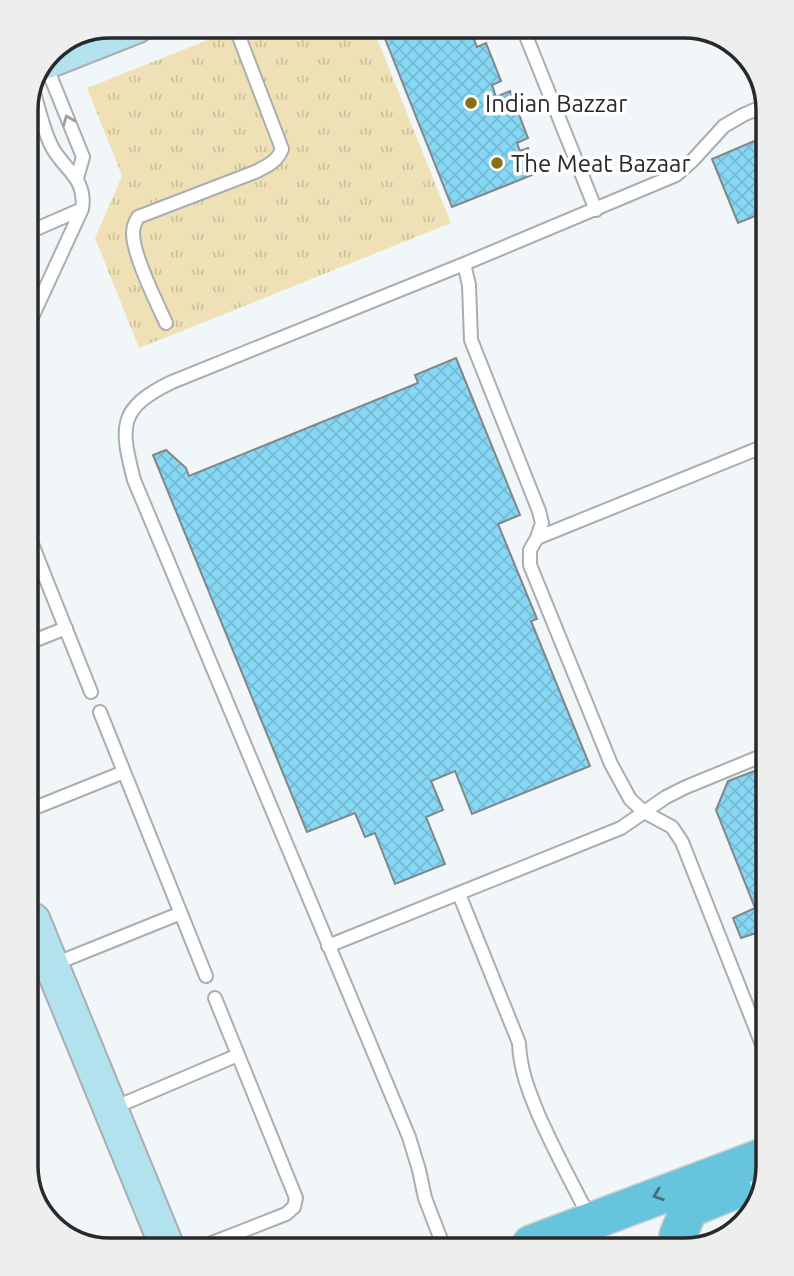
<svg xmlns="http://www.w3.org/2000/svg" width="794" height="1276" viewBox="0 0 794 1276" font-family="Ubuntu,sans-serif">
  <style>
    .grass { fill: url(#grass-tufts) }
    .building { fill: url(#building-cross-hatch); stroke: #828688; stroke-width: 2 }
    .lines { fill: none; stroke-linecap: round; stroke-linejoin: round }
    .lane-casing { stroke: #aaaeb0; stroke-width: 16 }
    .secondary-casing { stroke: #aaaeb0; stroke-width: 37 }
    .primary-casing { stroke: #cfd0d0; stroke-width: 40 }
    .lane { stroke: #fff; stroke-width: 12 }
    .secondary { stroke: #b2e2ee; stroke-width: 33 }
    .primary { stroke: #66c5dd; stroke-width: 37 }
    .oneway { stroke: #9e9f9f }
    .oneway2 { stroke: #436f7b }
    .poi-dot { fill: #886f10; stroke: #fff; stroke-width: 2.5 }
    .labels { text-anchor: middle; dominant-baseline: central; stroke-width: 7; stroke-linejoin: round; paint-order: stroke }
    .poi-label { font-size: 24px; fill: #27292a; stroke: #fff; text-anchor: start }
    .rim { fill: none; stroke: #27292a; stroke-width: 3.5 }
  </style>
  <defs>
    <pattern id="grass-tufts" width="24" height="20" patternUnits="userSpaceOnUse" patternTransform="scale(1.75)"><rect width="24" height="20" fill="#efe1b5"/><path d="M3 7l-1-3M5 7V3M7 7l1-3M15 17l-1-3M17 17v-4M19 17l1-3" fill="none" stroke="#cdc19c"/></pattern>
    <pattern id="building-cross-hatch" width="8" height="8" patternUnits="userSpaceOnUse" patternTransform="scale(1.75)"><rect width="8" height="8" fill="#87d8f5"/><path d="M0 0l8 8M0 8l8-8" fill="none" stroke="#75b9d2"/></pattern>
  </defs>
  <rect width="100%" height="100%" fill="#f1f6f8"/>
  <path class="grass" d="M 243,26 L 372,26 L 451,223 L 139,348 L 95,238 L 122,176 L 87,88 Z"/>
  <path class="building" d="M 380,26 L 484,26 L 487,32 L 474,39 L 477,47 L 486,43 L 501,81 L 492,85 L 496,97 L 510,91 L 528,138 L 517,143 L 520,151 L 528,148 L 537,173 L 452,207 Z
    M 759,139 L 760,214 L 738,223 L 712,159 Z
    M 456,358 L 520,515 L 498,524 L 537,619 L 531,621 L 590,766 L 472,814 L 455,771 L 431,781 L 443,810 L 426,817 L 445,864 L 395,884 L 375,833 L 365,837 L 355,813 L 307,832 L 153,455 L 166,450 L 186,468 L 189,476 L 418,383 L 415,375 Z
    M 765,767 L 766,932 L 765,930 L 741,938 L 733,918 L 755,908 L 716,810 L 728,781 Z"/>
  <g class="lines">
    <defs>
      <path id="lane" d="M 522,26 L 596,210
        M 45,63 L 83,157 L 77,178
        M 27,233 L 82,209
        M 464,264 L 469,285 L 471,340 L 539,511 L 542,523 L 537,538 L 530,550 L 530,565 L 611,764 L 630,799 L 644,812 L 672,827 L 682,842 L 767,1057
        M 166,323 C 156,301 133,255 133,233 C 133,227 135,222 138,217 L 255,172 C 267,166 277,162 282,149 L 235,26
        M 28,326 L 82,209 C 87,178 64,170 52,147 C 43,130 39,108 33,90
        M 537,538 L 762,447
        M 30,539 L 91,692
        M 31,642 L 66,628
        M 100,712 L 206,976
        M 32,809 L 124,772
        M 459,894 L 519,1043 C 520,1070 529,1092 539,1116 C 555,1152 573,1186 591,1220
        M 328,946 L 621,828 L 666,797 L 686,787 L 764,755
        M 52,965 L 181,913
        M 111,1109 L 238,1055
        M 443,1245 L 425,1198 L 419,1170 L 409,1137 L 134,480 C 120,426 118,408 172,382 L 464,264 L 676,175 L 692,161 L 724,126 L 743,115 L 759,108
        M 199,1248 L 286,1214 L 294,1207 L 296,1198 L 215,998"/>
      <path id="secondary" d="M 46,62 L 137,26
        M 33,920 L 168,1249"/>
      <path id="primary" d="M 678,1235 L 689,1209 L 733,1191
        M 531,1244 L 768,1155"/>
    </defs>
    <use href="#lane" class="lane-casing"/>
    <use href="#secondary" class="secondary-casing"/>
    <use href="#primary" class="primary-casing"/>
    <use href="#lane" class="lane"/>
    <use href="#secondary" class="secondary"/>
    <use href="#primary" class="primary"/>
  </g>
  <defs><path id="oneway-chevron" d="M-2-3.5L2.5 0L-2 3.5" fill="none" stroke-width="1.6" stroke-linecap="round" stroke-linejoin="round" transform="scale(1.75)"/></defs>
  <use class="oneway" href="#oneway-chevron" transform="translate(68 120) rotate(-112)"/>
  <use class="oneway2" href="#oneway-chevron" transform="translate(658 1195) rotate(160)"/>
  <g class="poi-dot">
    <circle cx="471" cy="103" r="7"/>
    <circle cx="497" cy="163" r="7"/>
  </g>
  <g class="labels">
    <g class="poi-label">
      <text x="485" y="103">Indian Bazzar</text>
      <text x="511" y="163">The Meat Bazaar</text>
    </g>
  </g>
  <path d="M0 0H794V1276H0ZM110 38H684A72 72 0 0 1 756 110V1166A72 72 0 0 1 684 1238H110A72 72 0 0 1 38 1166V110A72 72 0 0 1 110 38Z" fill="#eee" fill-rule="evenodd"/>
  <path class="rim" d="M110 38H684A72 72 0 0 1 756 110V1166A72 72 0 0 1 684 1238H110A72 72 0 0 1 38 1166V110A72 72 0 0 1 110 38Z"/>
</svg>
